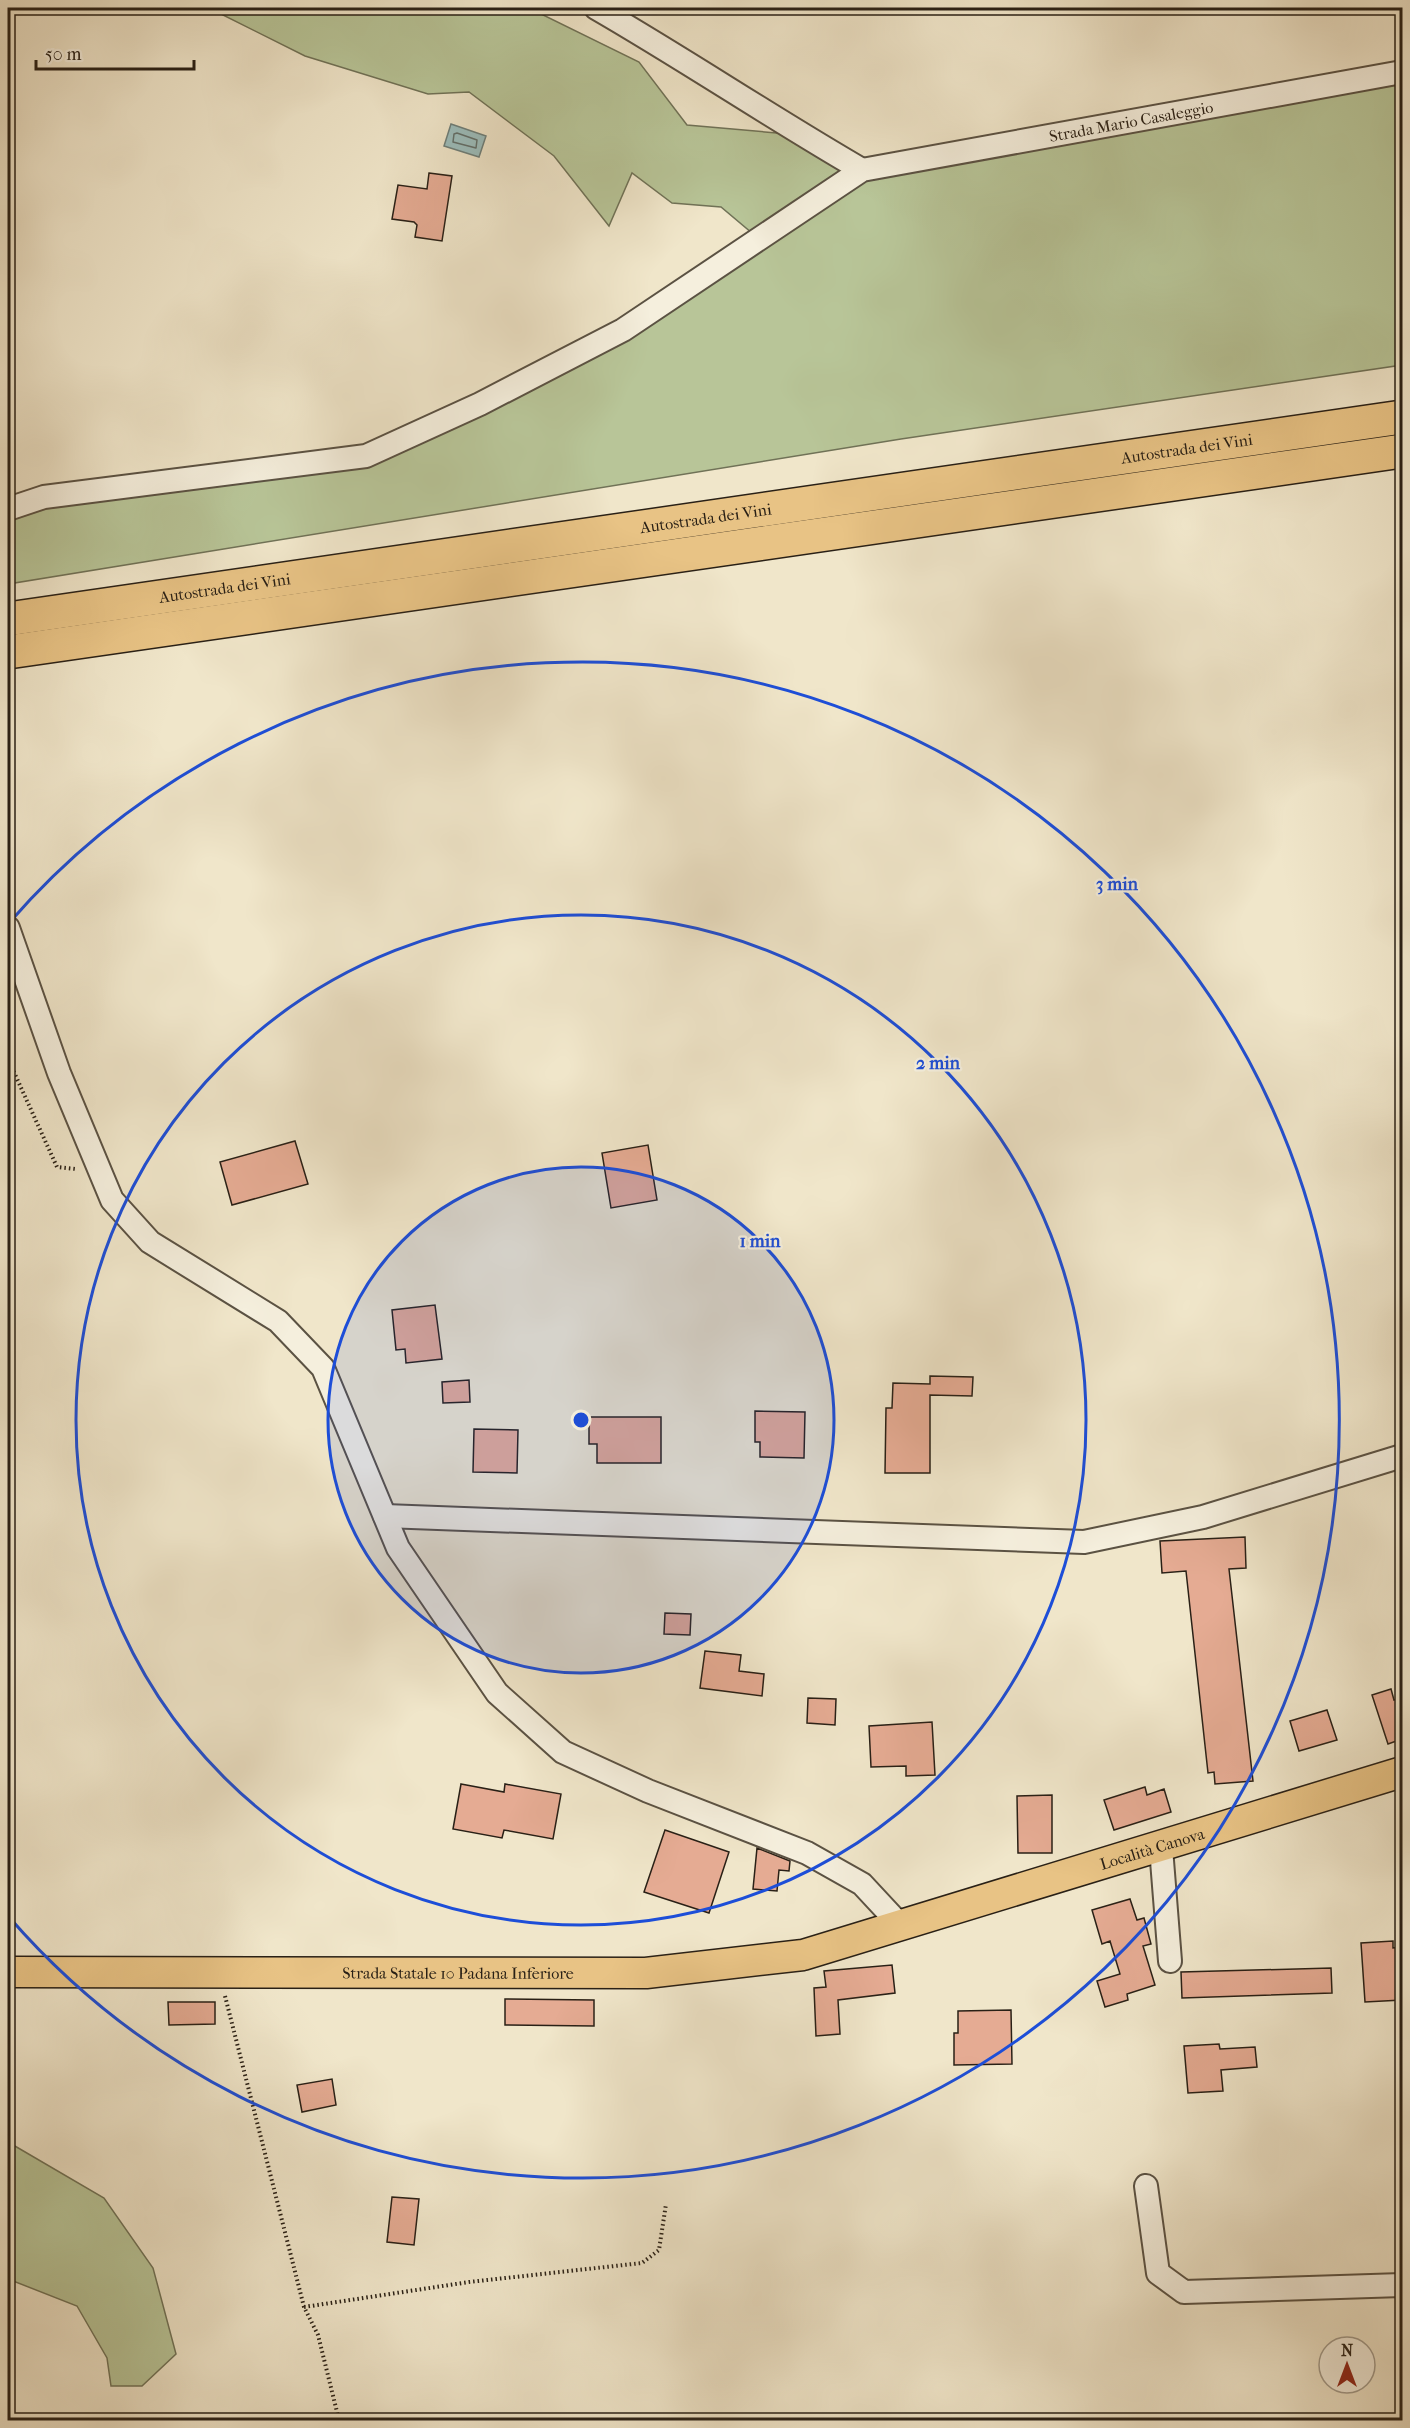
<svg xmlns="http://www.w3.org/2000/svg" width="1410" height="2428" viewBox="0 0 1410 2428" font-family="'IM FELL French Canon',serif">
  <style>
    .green { fill: #b8c598; stroke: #707257; stroke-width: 1.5 }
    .water { fill: #9cbebd; stroke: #6e7f7a; stroke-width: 1.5 }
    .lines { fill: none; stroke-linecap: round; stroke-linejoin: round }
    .shore { stroke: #626f6a; stroke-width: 1.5 }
    .building { fill: #e5ab93; stroke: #292016; stroke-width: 1.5 }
    .minor-casing { stroke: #5b5243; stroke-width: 26 }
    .major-casing { stroke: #292016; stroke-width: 33 }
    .highway-casing { stroke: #292016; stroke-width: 36 }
    .path { stroke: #292016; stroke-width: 4; stroke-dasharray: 1.5 3; stroke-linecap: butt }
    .minor { stroke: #f5efdd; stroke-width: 22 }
    .major { stroke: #e8c385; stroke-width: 30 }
    .highway { stroke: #e8c385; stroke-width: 33 }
    .ring { fill: none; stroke: #1d4ed8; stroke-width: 3 }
    .labels { text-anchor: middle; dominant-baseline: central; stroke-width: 4.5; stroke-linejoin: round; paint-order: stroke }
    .street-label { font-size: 16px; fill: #292016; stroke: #f5efdd }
    .centre { fill: #1d4ed8; stroke: #f5efdd; stroke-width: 3 }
    .ring-label { font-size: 18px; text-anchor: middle; font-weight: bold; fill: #1d4ed8; stroke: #f5efdd; stroke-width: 4.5; stroke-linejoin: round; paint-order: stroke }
  </style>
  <rect width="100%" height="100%" fill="#f0e6ca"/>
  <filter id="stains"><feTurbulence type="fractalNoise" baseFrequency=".00333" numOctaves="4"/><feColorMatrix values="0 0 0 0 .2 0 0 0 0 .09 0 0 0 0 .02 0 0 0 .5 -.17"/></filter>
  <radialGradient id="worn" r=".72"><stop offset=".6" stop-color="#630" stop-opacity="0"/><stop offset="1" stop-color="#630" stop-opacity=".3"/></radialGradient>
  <path class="green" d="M 209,8 L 529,8 L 639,62 L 687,125 L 800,135 L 862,170 L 1402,72 L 1402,365 L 901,439 L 8,584 L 8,509 L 366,456 L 623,330 L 759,239 L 721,207 L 672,203 L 632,173 L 609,226 L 554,156 L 469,92 L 428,94 L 305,56 Z
    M 8,2142 L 104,2198 L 153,2268 L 176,2354 L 142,2386 L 111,2386 L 107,2358 L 77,2306 L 8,2279 Z"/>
  <path class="water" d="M 451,124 L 486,136 L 479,157 L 444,146 Z"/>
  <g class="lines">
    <path class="shore" d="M 457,133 L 477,140 L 476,148 L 453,142 L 454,134 Z"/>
  </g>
  <path class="building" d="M 429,173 L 452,176 L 442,241 L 415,237 L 417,225 L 414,222 L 392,219 L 398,185 L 427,189 Z
    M 295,1141 L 308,1184 L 232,1205 L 220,1162 Z
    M 648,1145 L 657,1200 L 611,1208 L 602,1153 Z
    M 435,1305 L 442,1359 L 406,1363 L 405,1349 L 396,1350 L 392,1310 Z
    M 930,1376 L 973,1377 L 972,1396 L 930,1395 L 930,1473 L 885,1473 L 886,1408 L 892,1408 L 893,1383 L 930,1384 Z
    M 469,1380 L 470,1402 L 443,1403 L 442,1382 Z
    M 755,1411 L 805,1412 L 804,1458 L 760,1457 L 760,1442 L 755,1442 Z
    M 589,1417 L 661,1417 L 661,1463 L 597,1463 L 597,1444 L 589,1444 Z
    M 474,1429 L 518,1430 L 517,1473 L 473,1472 Z
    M 1245,1537 L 1246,1568 L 1229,1569 L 1253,1781 L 1215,1784 L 1214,1772 L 1208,1773 L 1186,1571 L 1162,1573 L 1160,1541 Z
    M 665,1613 L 691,1614 L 690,1635 L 664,1634 Z
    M 705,1651 L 741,1655 L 739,1671 L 764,1674 L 762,1696 L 700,1688 Z
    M 1391,1689 L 1394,1700 L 1402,1698 L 1402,1739 L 1388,1744 L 1372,1695 Z
    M 808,1698 L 836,1699 L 835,1725 L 807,1723 Z
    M 1327,1710 L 1337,1740 L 1299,1751 L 1290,1721 Z
    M 932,1722 L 935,1775 L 906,1776 L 906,1766 L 871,1767 L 869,1726 Z
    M 461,1784 L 504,1792 L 505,1784 L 561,1794 L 553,1839 L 504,1830 L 502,1838 L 453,1829 Z
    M 1145,1787 L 1147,1795 L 1164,1789 L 1171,1812 L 1114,1830 L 1104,1800 Z
    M 1052,1795 L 1052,1853 L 1018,1853 L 1017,1796 Z
    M 665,1830 L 729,1852 L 709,1913 L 644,1892 Z
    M 757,1848 L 790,1861 L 789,1871 L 779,1870 L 777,1891 L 753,1889 Z
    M 1130,1899 L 1137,1920 L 1144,1918 L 1151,1944 L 1143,1946 L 1155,1985 L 1127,1994 L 1128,2000 L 1105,2007 L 1097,1981 L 1120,1974 L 1110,1941 L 1102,1944 L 1092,1910 Z
    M 1393,1941 L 1393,1948 L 1402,1947 L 1402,2000 L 1365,2002 L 1361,1943 Z
    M 892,1965 L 895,1993 L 838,2000 L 840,2034 L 816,2036 L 814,1988 L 826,1987 L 824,1971 Z
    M 1331,1968 L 1332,1993 L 1182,1998 L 1181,1972 Z
    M 505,1999 L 594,2000 L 594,2026 L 505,2025 Z
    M 168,2002 L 215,2002 L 215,2024 L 169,2025 Z
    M 1011,2010 L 1012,2064 L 954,2065 L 954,2033 L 958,2033 L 958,2011 Z
    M 1219,2044 L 1220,2049 L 1255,2047 L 1257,2067 L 1221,2070 L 1223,2091 L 1188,2093 L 1184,2046 Z
    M 332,2079 L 336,2105 L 302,2112 L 297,2085 Z
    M 392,2197 L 419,2199 L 414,2245 L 387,2242 Z"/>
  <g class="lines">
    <defs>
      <g id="minor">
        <path d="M 596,8 C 686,60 772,118 862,170"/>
        <path id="s1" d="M 8,509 L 44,497 L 366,456 L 480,404 L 623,330 L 862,170 L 1402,72"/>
        <path d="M 8,928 L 59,1073 L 112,1200 L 150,1242 L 278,1321 L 323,1368 L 398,1548 L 497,1693 L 563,1752 L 648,1791 L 807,1853 L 862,1884 L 902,1927"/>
        <path d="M 385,1516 L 1084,1542 L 1203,1517 L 1402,1456"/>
        <path d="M 1161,1848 L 1170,1961"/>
        <path d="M 1146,2186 L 1158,2273 L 1184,2292 L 1402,2285"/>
      </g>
      <g id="major">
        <path id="s2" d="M 8,1972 L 646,1973 L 803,1955 L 1402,1772"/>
      </g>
      <g id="highway">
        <path id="s3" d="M 8,619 L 1402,417"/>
        <path d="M 8,652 L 1402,451"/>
      </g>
    </defs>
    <use href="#minor" class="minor-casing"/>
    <use href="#major" class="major-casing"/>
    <use href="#highway" class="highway-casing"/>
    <path class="path" d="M 8,1059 L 57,1167 L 76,1169
      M 225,1996 L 304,2307 L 318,2335 L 339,2420
      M 304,2307 L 469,2282 L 642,2263 L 659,2250 L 666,2204"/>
    <use href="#minor" class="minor"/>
    <use href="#major" class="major"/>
    <use href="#highway" class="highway"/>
  </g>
  <circle cx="581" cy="1420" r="253" fill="#1d4ed8" fill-opacity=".12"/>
  <g class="ring">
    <circle cx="581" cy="1420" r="253"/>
    <circle cx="581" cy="1420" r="505"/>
    <path d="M9 923A758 758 0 1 1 9 1917"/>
  </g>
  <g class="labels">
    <g class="street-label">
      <text stroke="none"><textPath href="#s1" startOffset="1210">Strada Mario Casaleggio</textPath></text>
      <text stroke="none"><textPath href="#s3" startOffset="1191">Autostrada dei Vini</textPath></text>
      <text stroke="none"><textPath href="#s3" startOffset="705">Autostrada dei Vini</textPath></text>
      <text stroke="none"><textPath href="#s3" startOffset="219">Autostrada dei Vini</textPath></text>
      <text stroke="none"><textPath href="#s2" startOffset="1161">Località Canova</textPath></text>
      <text stroke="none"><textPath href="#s2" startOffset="450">Strada Statale 10 Padana Inferiore</textPath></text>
    </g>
  </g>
  <circle cx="581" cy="1420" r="9" class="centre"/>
  <g class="ring-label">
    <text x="1117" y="890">3 min</text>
    <text x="938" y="1069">2 min</text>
    <text x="760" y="1247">1 min</text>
  </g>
  <rect width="1410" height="2428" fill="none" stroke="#f0e6ca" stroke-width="30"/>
  <rect x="9" y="9" width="1392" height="2410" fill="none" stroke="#292016" stroke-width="3"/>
  <rect x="15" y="15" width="1380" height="2398" fill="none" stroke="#292016" stroke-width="1.5"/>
  <g transform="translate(1347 2365)"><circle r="28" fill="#f5efdd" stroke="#a39c8d" stroke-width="1.5"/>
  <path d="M0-4.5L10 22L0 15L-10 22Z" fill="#8f2418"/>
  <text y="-9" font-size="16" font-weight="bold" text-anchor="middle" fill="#292016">N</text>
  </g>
  <path d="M36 60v9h158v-9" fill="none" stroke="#292016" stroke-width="3"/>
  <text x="45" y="60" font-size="18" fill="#292016" stroke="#f5efdd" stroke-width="4.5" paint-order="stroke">50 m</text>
  <rect width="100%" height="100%" filter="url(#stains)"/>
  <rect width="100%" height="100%" fill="url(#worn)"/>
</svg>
